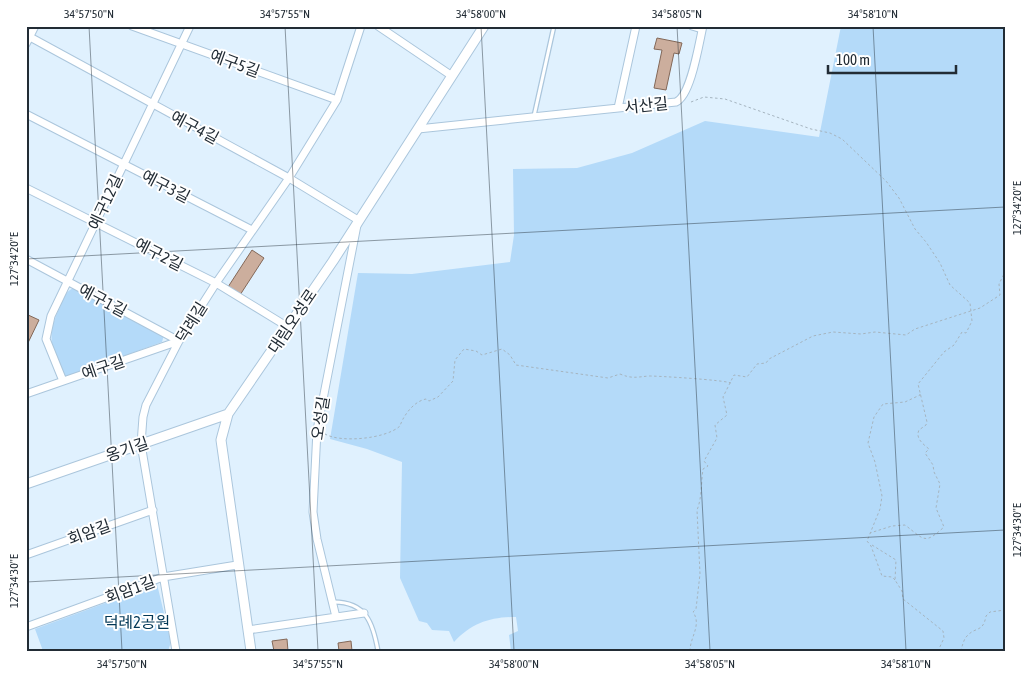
<svg xmlns="http://www.w3.org/2000/svg" width="1031" height="677" viewBox="0 0 1031 677" font-family="'Asap Condensed','Noto Sans KR',sans-serif">
  <style>
    .green { fill: #b4daf9 }
    .building { fill: #ccae9d; stroke: #836858 }
    .lines { fill: none; stroke-linecap: round; stroke-linejoin: round }
    .service-casing { stroke: #abc6dc; stroke-width: 5.5 }
    .minor-casing { stroke: #abc6dc; stroke-width: 9 }
    .tertiary-casing { stroke: #abc6dc; stroke-width: 11 }
    .path { stroke: #a5b4bf; stroke-width: 1; stroke-dasharray: 2.5 2.5; stroke-linecap: butt }
    .service { stroke: #fff; stroke-width: 3 }
    .minor { stroke: #fff; stroke-width: 7 }
    .tertiary { stroke: #fff; stroke-width: 9 }
    .ticks { fill: none; stroke: #222c35; stroke-width: 1; stroke-opacity: 0.45 }
    .labels { text-anchor: middle; dominant-baseline: central; stroke-width: 4; stroke-linejoin: round; paint-order: stroke }
    .street-label { font-size: 16px; fill: #222c35; stroke: #fff }
    .park-label { font-size: 16px; fill: #023756; stroke: #fff }
    .neatline { fill: none; stroke: #222c35; stroke-width: 2 }
    .ticks-label { font-size: 12px; text-anchor: middle; fill: #222c35 }
  </style>
  <rect width="100%" height="100%" fill="#e0f1fe"/>
  <path class="green" d="M 841,26 L 1005,26 L 1005,651 L 511,651 L 509,635 L 518,631 L 516,617 C 490,617 472,623 454,642 L 449,631 L 432,630 L 427,623 L 419,621 L 400,578 L 402,462 L 367,449 L 330,439 L 358,273 L 412,274 L 510,262 L 514,235 L 513,169 L 577,168 L 632,153 L 705,121 L 819,137 Z
    M 73,288 L 164,335 L 162,342 L 64,378 C 52,348 45,338 60,307 C 63,299 65,292 73,288 Z
    M 157,584 L 171,642 L 168,651 L 43,651 L 35,629 Z"/>
  <path class="building" d="M 657,38 L 682,43 L 679,54 L 674,53 L 666,90 L 654,88 L 662,50 L 654,49 Z
    M 252,250 L 264,258 L 240,295 L 228,287 Z
    M 26,314 L 39,320 L 26,347 Z
    M 287,639 L 288,651 L 274,651 L 272,641 Z
    M 351,641 L 352,651 L 339,651 L 338,643 Z"/>
  <g class="lines">
    <defs>
      <path id="service" d="M 534,116 L 554,26
        M 334,602 C 366,602 373,623 378,651"/>
      <path id="minor" d="M 132,26 L 337,100
        M 378,26 L 452,76
        M 692,26 L 702,29
        M 30,37 L 289,178 L 358,220 L 317,430 L 313,512 L 317,539 L 336,617
        M 26,44 L 35,26
        M 618,108 L 636,26
        M 26,114 L 252,230
        M 418,129 L 676,102 C 691,96 699,43 703,26
        M 26,188 L 216,283 L 288,327
        M 26,259 L 179,341
        M 63,381 L 46,339 L 51,316 L 190,26
        M 26,394 L 179,341
        M 26,555 L 153,510
        M 26,627 L 163,577 L 237,565
        M 248,630 L 364,613
        M 176,651 L 141,444 L 143,417 L 146,405 L 179,341 L 216,283 L 289,178 L 337,100 L 361,26"/>
      <path id="tertiary" d="M 26,484 L 228,414
        M 251,651 L 221,440 L 228,414 L 333,261 L 484,26"/>
    </defs>
    <use href="#service" class="service-casing"/>
    <use href="#minor" class="minor-casing"/>
    <use href="#tertiary" class="tertiary-casing"/>
    <path class="path" d="M 1003,26 L 1005,30
      M 691,102 L 704,97 L 725,99 L 811,129 L 830,133 L 842,139 L 886,181 L 899,198 L 915,229 L 926,242 L 940,263 L 950,285 L 970,303 L 972,321 L 966,333 L 962,332 L 954,345 L 944,352 L 918,384 L 927,422 L 926,425 L 919,430 C 915,438 923,444 929,449 L 925,453 L 933,465 L 934,472 L 940,484 L 936,508 L 944,527 C 924,545 925,540 905,525 L 892,526 L 870,533
      M 325,434 C 340,443 386,439 400,426 C 400,425 403,419 403,419 C 408,410 416,401 426,399 L 429,401 L 438,397 L 453,381 L 455,360 L 464,349 L 476,351 L 482,355 L 502,349 L 510,355 L 516,365 L 608,378 L 620,374 C 632,379 637,377 649,376 C 659,376 724,380 731,383
      M 872,545 L 896,560 L 895,580 L 902,591 L 903,599 L 943,631 L 944,638 L 938,651
      M 895,580 L 892,577 L 882,576 L 871,546 L 867,541 L 880,509 L 882,496 L 875,462 L 868,443 L 874,417 L 883,404 L 905,402 L 920,395 L 920,393
      M 690,651 C 690,637 702,625 693,612 L 696,609 L 700,574 L 697,510 C 702,498 701,483 703,469 L 708,466 L 704,461 L 717,438 L 715,425 L 727,415 L 723,397 L 734,375 L 747,377 L 757,364 L 766,363 L 769,359 L 813,336 L 833,332 L 861,334 L 875,332 L 906,335 L 915,329 L 980,308 L 1000,295 L 999,284 L 1005,272
      M 960,651 C 963,646 963,640 967,636 C 976,626 983,633 986,616 L 990,612 L 1005,610"/>
    <use href="#service" class="service"/>
    <use href="#minor" class="minor"/>
    <use href="#tertiary" class="tertiary"/>
  </g>
  <path class="ticks" d="M 89,26 L 122,651M 285,26 L 318,651M 481,26 L 514,651M 677,26 L 710,651M 873,26 L 906,651M 26,259 L 1005,207M 26,582 L 1005,530"/>
  <g class="labels">
    <g class="street-label">
      <text transform="translate(235 63) rotate(20)">예구5길</text>
      <text transform="translate(646 105) rotate(-6)">서산길</text>
      <text transform="translate(195 127) rotate(28)">예구4길</text>
      <text transform="translate(166 186) rotate(27)">예구3길</text>
      <text transform="translate(105 202) rotate(-65)">예구12길</text>
      <text transform="translate(159 254) rotate(27)">예구2길</text>
      <text transform="translate(103 300) rotate(28)">예구1길</text>
      <text transform="translate(292 321) rotate(-56)">대림오성로</text>
      <text transform="translate(191 322) rotate(-58)">덕례길</text>
      <text transform="translate(103 367) rotate(-19)">예구길</text>
      <text transform="translate(320 418) rotate(-81)">오성길</text>
      <text transform="translate(127 449) rotate(-19)">옹기길</text>
      <text transform="translate(89 532) rotate(-20)">회암길</text>
      <text transform="translate(130 589) rotate(-20)">회암1길</text>
    </g>
    <g class="park-label">
      <text x="137" y="622">덕례2공원</text>
    </g>
  </g>
  <rect width="1031" height="677" fill="none" stroke="#ffffff" stroke-width="55"/>
  <path d="M828 65v8h128v-8" fill="none" stroke="#222c35" stroke-width="2.5"/>
  <text x="836" y="65" font-size="15" fill="#222c35" stroke="#ffffff" stroke-width="4" paint-order="stroke">100 m</text>
  <rect x="28" y="28" width="976" height="622" class="neatline"/>
  <g class="ticks-label">
    <text x="89" y="18">34°57'50"N</text>
    <text x="285" y="18">34°57'55"N</text>
    <text x="481" y="18">34°58'00"N</text>
    <text x="677" y="18">34°58'05"N</text>
    <text x="873" y="18">34°58'10"N</text>
    <text transform="translate(1017 208) rotate(-90)" y="4">127°34'20"E</text>
    <text transform="translate(14 259) rotate(-90)" y="4">127°34'20"E</text>
    <text transform="translate(1017 530) rotate(-90)" y="4">127°34'30"E</text>
    <text transform="translate(14 581) rotate(-90)" y="4">127°34'30"E</text>
    <text x="122" y="668">34°57'50"N</text>
    <text x="318" y="668">34°57'55"N</text>
    <text x="514" y="668">34°58'00"N</text>
    <text x="710" y="668">34°58'05"N</text>
    <text x="906" y="668">34°58'10"N</text>
  </g>
</svg>
